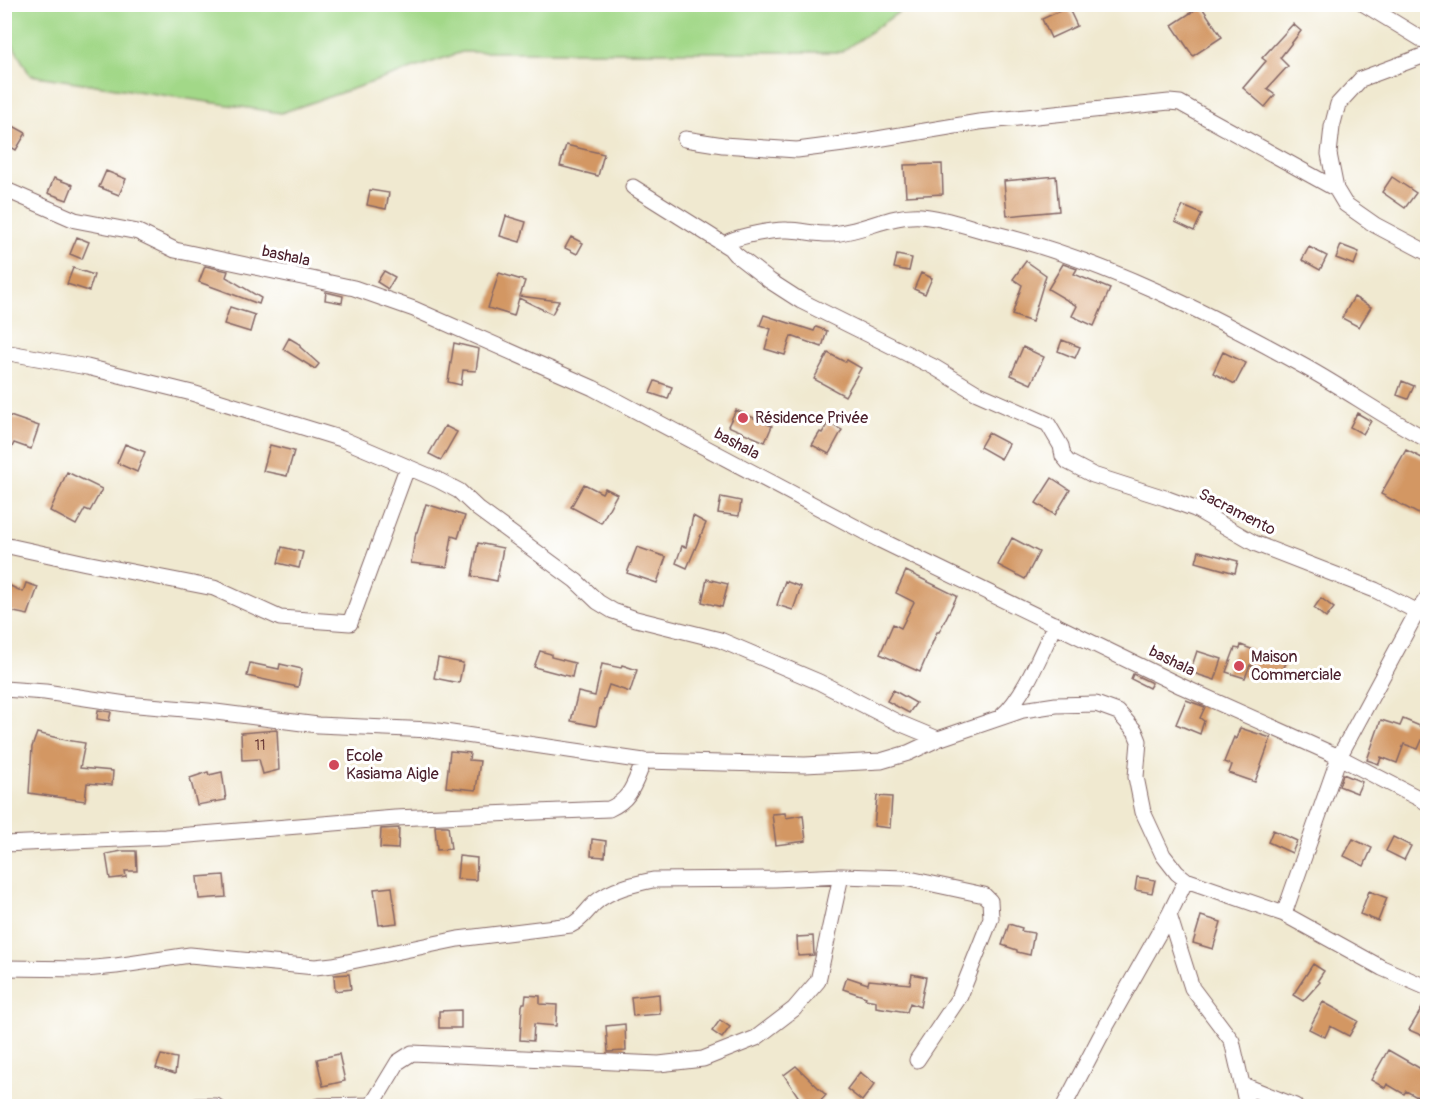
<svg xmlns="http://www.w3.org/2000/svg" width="1432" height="1111" viewBox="0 0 1432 1111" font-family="Pangolin,sans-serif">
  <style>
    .green { fill: #a2d888; stroke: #767c5a; stroke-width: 1.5 }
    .building { fill: #d39763 }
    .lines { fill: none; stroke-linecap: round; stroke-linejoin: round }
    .minor-casing { stroke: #846665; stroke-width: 17 }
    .minor { stroke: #fff; stroke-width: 15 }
    .poi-dot { fill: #d1495b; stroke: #fff; stroke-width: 2 }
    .labels { text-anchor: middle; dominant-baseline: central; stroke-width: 6; stroke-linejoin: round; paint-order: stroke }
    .number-label { font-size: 14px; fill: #6c3d39 }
    .street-label { font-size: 16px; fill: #4a1f2b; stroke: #fff }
    .poi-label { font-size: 16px; fill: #4a1f2b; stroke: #fff; text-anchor: start }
  </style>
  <rect width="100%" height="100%" fill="#fff"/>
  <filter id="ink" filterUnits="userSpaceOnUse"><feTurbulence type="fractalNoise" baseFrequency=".0167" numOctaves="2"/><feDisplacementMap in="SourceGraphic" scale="12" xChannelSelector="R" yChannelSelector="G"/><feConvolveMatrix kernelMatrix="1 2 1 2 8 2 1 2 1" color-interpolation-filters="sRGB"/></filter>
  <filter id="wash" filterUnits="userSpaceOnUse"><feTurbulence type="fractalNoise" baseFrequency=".008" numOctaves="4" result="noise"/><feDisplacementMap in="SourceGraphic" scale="24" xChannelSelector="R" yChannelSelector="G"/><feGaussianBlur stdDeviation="1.35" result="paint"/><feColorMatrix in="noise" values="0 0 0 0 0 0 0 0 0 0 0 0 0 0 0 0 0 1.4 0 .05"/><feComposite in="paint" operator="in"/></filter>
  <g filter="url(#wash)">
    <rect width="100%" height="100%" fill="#f0e9d0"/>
    <path class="green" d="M 4,5 L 5,4 L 909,5 L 841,52 L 462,52 L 281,113 L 30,75 L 5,31 Z"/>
    <g id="blocks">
      <path class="building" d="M 1201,6 L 1222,37 L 1193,56 L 1172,25 Z
        M 1068,7 L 1077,26 L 1051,38 L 1042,19 Z
        M 1293,24 L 1301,31 L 1280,58 L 1288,66 L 1267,89 L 1275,95 L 1265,107 L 1243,88 L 1266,61 L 1262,58 Z
        M 4,121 L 26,133 L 16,150 L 4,143 Z
        M 566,145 L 604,154 L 598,176 L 560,166 Z
        M 942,164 L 943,194 L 906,196 L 904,165 Z
        M 106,171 L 126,179 L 119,195 L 99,187 Z
        M 1056,176 L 1059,211 L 1007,216 L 1004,181 Z
        M 1392,177 L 1416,193 L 1405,208 L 1382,192 Z
        M 54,178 L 73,185 L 67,200 L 48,193 Z
        M 370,190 L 389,193 L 386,209 L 367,205 Z
        M 1183,206 L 1202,214 L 1194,231 L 1175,222 Z
        M 506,216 L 526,222 L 520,242 L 500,236 Z
        M 77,237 L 89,242 L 82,259 L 70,254 Z
        M 571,237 L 583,243 L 577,254 L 565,248 Z
        M 1341,245 L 1359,252 L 1354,265 L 1336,258 Z
        M 1309,247 L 1327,256 L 1320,270 L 1302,260 Z
        M 897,255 L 912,258 L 909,271 L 894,268 Z
        M 1026,261 L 1046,275 L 1032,322 L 1012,315 L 1022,285 L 1013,279 Z
        M 1063,264 L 1077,269 L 1074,274 L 1110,289 L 1094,326 L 1072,316 L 1077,306 L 1048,289 Z
        M 205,266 L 228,271 L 226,277 L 261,298 L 259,304 L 199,282 Z
        M 73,268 L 94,275 L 89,291 L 67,284 Z
        M 384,271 L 395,277 L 388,289 L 377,282 Z
        M 499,273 L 525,281 L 520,296 L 559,301 L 552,314 L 519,298 L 514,316 L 488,308 Z
        M 921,273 L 932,278 L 925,294 L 914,289 Z
        M 326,292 L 343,296 L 342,303 L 325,300 Z
        M 1354,297 L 1371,307 L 1359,327 L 1342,318 Z
        M 230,307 L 255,315 L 250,332 L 224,324 Z
        M 764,315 L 814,331 L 816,327 L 827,331 L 822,347 L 791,336 L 785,355 L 765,349 L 771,329 L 760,325 Z
        M 289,338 L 301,345 L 300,347 L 319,364 L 315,369 L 283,349 Z
        M 1062,340 L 1080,347 L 1075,358 L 1058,351 Z
        M 454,343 L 479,349 L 476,371 L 463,370 L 461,385 L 448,382 Z
        M 1023,347 L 1044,357 L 1031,384 L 1011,375 Z
        M 1223,352 L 1246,363 L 1235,384 L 1213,373 Z
        M 828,353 L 845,362 L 847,360 L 861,368 L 845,396 L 814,379 Z
        M 655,381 L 672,387 L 668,399 L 650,393 Z
        M 1402,381 L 1414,386 L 1408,399 L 1397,395 Z
        M 736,410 L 772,426 L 765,442 L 728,426 Z
        M 1357,413 L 1371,421 L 1363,434 L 1350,427 Z
        M 4,414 L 39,426 L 31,449 L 14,443 L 4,464 Z
        M 828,423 L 842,430 L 829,454 L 812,445 L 820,432 L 822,433 Z
        M 445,426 L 457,432 L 441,460 L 429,454 Z
        M 988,433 L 1009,444 L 1001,459 L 980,447 Z
        M 125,444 L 145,452 L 137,472 L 117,463 Z
        M 270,445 L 294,451 L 287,476 L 263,471 Z
        M 1406,450 L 1428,461 L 1428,519 L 1381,494 Z
        M 67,472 L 102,489 L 90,511 L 85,509 L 76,525 L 50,511 Z
        M 1052,478 L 1070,490 L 1055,515 L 1036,503 Z
        M 584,484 L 602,493 L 605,488 L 617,494 L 601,523 L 571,507 Z
        M 721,497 L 741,501 L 739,516 L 718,513 Z
        M 426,504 L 465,516 L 458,538 L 452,536 L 447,567 L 411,563 L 416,532 L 417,532 Z
        M 693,516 L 706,523 L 687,568 L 676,563 L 682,546 L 686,547 Z
        M 1012,538 L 1039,552 L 1025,579 L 998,565 Z
        M 478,543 L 503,548 L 497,581 L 472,576 Z
        M 282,547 L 303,552 L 299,568 L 278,563 Z
        M 637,547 L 666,557 L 657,583 L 627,573 Z
        M 1199,551 L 1238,561 L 1235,573 L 1196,562 Z
        M 906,571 L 957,596 L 939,632 L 937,632 L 920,672 L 880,654 L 893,624 L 901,628 L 914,602 L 896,593 Z
        M 707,579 L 728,584 L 722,607 L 702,602 Z
        M 785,581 L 801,587 L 793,610 L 777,605 Z
        M 4,583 L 23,592 L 26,583 L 38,587 L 28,615 L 4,610 Z
        M 1321,598 L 1334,608 L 1326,618 L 1314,608 Z
        M 1241,645 L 1286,663 L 1280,677 L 1250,665 L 1245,678 L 1226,672 L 1235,648 L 1240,649 Z
        M 540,651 L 551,654 L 551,657 L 575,663 L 572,677 L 534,667 Z
        M 1197,651 L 1222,659 L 1215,680 L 1190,672 Z
        M 438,658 L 463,663 L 459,683 L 434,678 Z
        M 250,663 L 279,669 L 280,664 L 302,669 L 298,687 L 247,676 Z
        M 602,664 L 621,668 L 622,665 L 637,670 L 630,692 L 609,685 L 601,709 L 600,708 L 596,726 L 571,721 L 578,692 L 595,696 Z
        M 1133,674 L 1152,683 L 1149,688 L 1131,679 Z
        M 893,690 L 916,703 L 909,713 L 887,701 Z
        M 1186,700 L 1205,707 L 1200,718 L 1204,721 L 1200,734 L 1176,724 Z
        M 98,710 L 111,712 L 109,721 L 97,719 Z
        M 1403,719 L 1427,729 L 1418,749 L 1404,744 L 1397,763 L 1381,757 L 1379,764 L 1367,760 L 1381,720 L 1400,726 Z
        M 1240,728 L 1271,738 L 1255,782 L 1229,773 L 1232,765 L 1224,762 L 1234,737 L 1236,739 Z
        M 277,730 L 279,770 L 263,774 L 259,759 L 242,760 L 241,733 Z
        M 37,733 L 66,740 L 85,743 L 80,768 L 113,771 L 112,785 L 87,783 L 85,801 L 29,793 L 32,747 Z
        M 450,751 L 470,753 L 469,760 L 480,761 L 476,790 L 446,787 Z
        M 208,772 L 209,775 L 222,772 L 226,800 L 197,805 L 190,778 Z
        M 1343,774 L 1362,782 L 1357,793 L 1339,786 Z
        M 877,796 L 892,797 L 890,828 L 874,826 Z
        M 785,813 L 786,818 L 803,815 L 806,841 L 776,845 L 772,814 Z
        M 435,826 L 448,826 L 451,849 L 437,850 Z
        M 399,828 L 398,849 L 380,848 L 381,829 Z
        M 1273,830 L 1297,841 L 1292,853 L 1268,842 Z
        M 1393,837 L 1411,846 L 1404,860 L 1386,851 Z
        M 592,839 L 606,841 L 605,857 L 591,856 Z
        M 1353,839 L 1372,848 L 1364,866 L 1344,856 Z
        M 122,851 L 136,851 L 137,871 L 125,871 L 126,877 L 110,879 L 106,854 Z
        M 459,856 L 477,858 L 476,880 L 457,879 Z
        M 224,875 L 226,897 L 199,899 L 197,877 Z
        M 1137,877 L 1155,880 L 1152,893 L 1135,890 Z
        M 392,887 L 397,923 L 379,925 L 374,889 Z
        M 1369,891 L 1387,898 L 1378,921 L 1360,914 Z
        M 1201,916 L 1221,922 L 1213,949 L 1193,943 Z
        M 1009,924 L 1022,928 L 1021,931 L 1034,933 L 1030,955 L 1017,952 L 1017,950 L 1002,945 Z
        M 813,936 L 814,955 L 798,956 L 797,937 Z
        M 1313,964 L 1324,971 L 1318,980 L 1320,982 L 1303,1001 L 1293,995 Z
        M 349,974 L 351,989 L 335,991 L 334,975 Z
        M 912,974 L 926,977 L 920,1007 L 910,1003 L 907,1012 L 876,1007 L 876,1001 L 865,999 L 866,997 L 843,989 L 847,977 L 868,984 L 869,980 L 910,984 Z
        M 659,994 L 660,1014 L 633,1016 L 631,997 Z
        M 526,995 L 540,996 L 540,1004 L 557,1005 L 556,1026 L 534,1024 L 533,1041 L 520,1040 L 522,1006 L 523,1003 L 525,1003 Z
        M 1428,998 L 1428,1038 L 1409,1030 Z
        M 1323,1002 L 1358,1021 L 1349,1036 L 1330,1026 L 1325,1037 L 1309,1029 Z
        M 461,1010 L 461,1028 L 439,1028 L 439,1011 Z
        M 720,1020 L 730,1027 L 722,1038 L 712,1031 Z
        M 625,1024 L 626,1051 L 608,1052 L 606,1026 Z
        M 1388,1050 L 1428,1073 L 1428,1078 L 1417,1097 L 1406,1091 L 1404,1094 L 1387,1084 L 1385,1088 L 1371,1080 Z
        M 339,1054 L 345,1081 L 323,1086 L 317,1059 Z
        M 161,1055 L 177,1058 L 175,1074 L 156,1068 Z
        M 796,1066 L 826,1095 L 815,1107 L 805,1107 L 784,1075 Z
        M 860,1072 L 875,1084 L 862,1101 L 847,1089 Z"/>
    </g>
  </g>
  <g filter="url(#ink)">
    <use href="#blocks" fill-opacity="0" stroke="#846665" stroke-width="1.5"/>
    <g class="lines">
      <defs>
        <path id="minor" d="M 1364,4 L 1428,43
          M 685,139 L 723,145 L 797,150 L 859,142 L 979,122 L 1169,102 L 1180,103 L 1336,189 L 1345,204 L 1375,225 L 1428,253
          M 633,187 L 730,248
          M 4,189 L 75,220 L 138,232 L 175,250 L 354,288 L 414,309 L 593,388 L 878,539 L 1181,686 L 1339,757 L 1428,803
          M 1336,189 L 1329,154 L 1332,127 L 1338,104 L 1361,79 L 1428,54
          M 4,352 L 87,367 L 192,393 L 342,439 L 438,480 L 459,491 L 478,509 L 576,581 L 598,602 L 613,611 L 636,619 L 720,640 L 819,682 L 897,722 L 938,739
          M 1428,440 C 1386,418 1348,391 1307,368 C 1210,314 1103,260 996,234 C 971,228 946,218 921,216 C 891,214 862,232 832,234 C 817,235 802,230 787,230 C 774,229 741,236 730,241 L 730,248 L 735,254 L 770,281 L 801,301 L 934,367 L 977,393 L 1048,424 L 1061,446 L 1063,456 L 1068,462 L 1093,475 L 1165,498 L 1195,509 L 1254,543 L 1375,590 L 1428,617
          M 4,545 L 86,563 L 214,588 L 280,618 L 350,623 L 407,468
          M 4,689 L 45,692 L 126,704 L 208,711 L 318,725 L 431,730 L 644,761 L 805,765 L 881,761 L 908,753 L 938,739 L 1023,710 L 1056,705 L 1096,704 L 1118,712 L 1135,731 L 1139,741 L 1136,777 L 1143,812 L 1163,855 L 1177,873 L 1186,880
          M 1002,716 C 1024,697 1042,651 1055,624
          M 4,844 L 165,837 L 395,818 L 609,809 C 632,799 634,783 644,761
          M 1284,914 L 1339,757 L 1417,612 L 1428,597
          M 1169,915 L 1192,988 L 1232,1041 L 1247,1106
          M 4,968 L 85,969 L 116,966 L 190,955 L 315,967 L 333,965 L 458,939 L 571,925 C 582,920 587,910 595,903 C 611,889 634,884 653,880 L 775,879 L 841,876 L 905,878 L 984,895 L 990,901 L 991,918 L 960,996 L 917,1060
          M 1243,1085 L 1295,1106
          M 197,1106 L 216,1106
          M 318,1106 L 372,1105 L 398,1062 L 412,1053 L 659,1064 L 703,1059 L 756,1038 L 794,1009 L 818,981 L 841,876
          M 1064,1106 L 1100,1037 L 1169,915 L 1186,880 L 1284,914 L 1382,968 L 1428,988"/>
      </defs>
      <use href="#minor" class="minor-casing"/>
      <use href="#minor" class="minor"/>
    </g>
  </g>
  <g class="poi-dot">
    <circle cx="743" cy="418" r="6"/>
    <circle cx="1239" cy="666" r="6"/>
    <circle cx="334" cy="765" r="6"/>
  </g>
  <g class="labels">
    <g class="number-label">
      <text x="260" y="745">11</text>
    </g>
    <g class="street-label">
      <text transform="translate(286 256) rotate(12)">bashala</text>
      <text transform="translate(737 444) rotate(28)">bashala</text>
      <text transform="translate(1237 512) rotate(27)">Sacramento</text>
      <text transform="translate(1172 661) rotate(26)">bashala</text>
    </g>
    <g class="poi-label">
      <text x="755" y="418">Résidence Privée</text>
      <text x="1251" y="657">Maison<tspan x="1251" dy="18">Commerciale</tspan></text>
      <text x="346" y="756">Ecole<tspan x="346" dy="18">Kasiama Aigle</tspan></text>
    </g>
  </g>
  <rect width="1432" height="1111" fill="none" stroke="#fff" stroke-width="24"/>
</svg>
